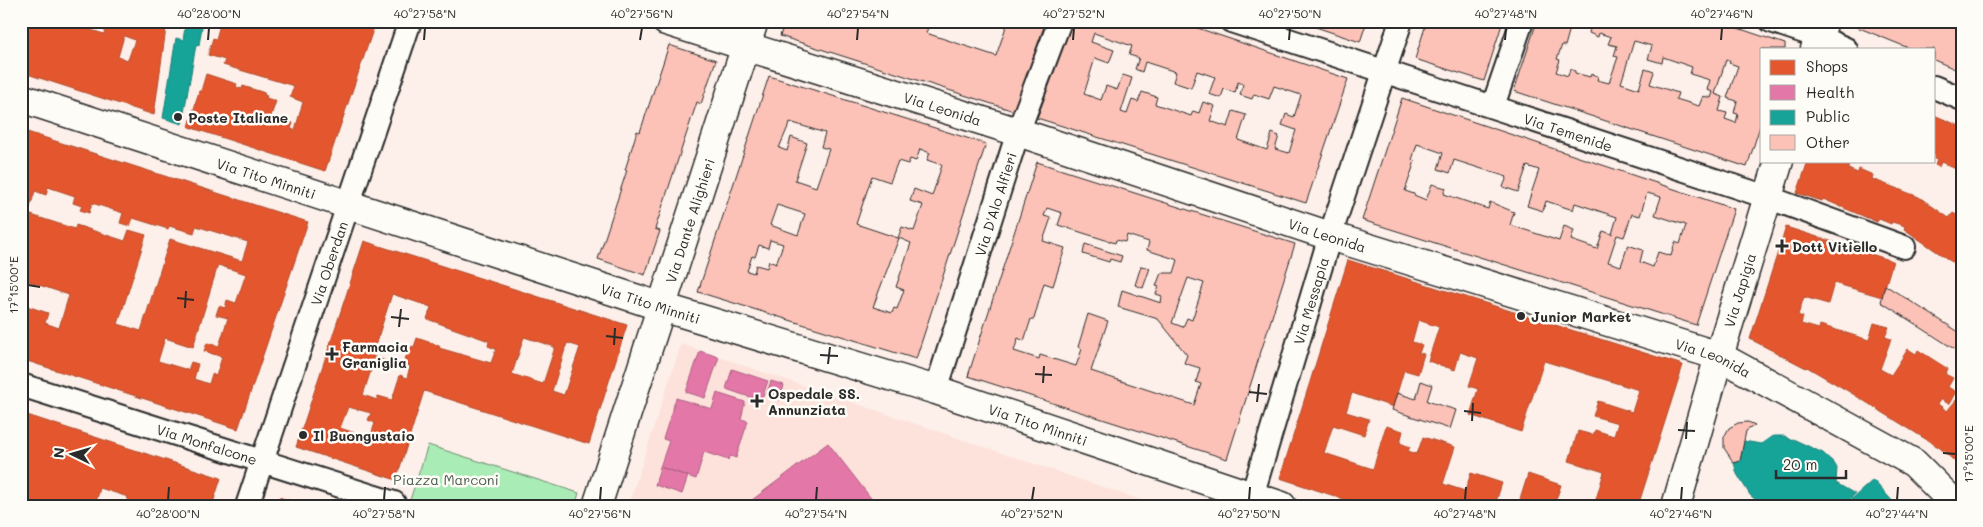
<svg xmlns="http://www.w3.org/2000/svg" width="1983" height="527" viewBox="0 0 1983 527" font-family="Mali,sans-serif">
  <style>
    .built { fill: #fde2db }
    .green { fill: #aaecb6; stroke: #6a8c70 }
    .shops { fill: #e4572e; stroke: #ac4a2d; fill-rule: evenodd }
    .health { fill: #e377a8; stroke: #ac6082 }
    .public { fill: #17a398; stroke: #1d7f77 }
    .building { fill: #fdc2b7; stroke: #2b2b2b; fill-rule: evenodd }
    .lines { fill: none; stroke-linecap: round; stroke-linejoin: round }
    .minor-casing { stroke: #2b2b2b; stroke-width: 26 }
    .tertiary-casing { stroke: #2b2b2b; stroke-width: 31 }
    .secondary-casing { stroke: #2b2b2b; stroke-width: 31 }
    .minor { stroke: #fdfcf7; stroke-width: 22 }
    .tertiary { stroke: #fdfcf7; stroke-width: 28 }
    .secondary { stroke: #fdfcf7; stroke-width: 28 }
    .ticks { fill: none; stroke: #2b2b2b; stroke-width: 2 }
    .poi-dot { fill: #2b2b2b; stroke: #fdfcf7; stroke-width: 2 }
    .labels { text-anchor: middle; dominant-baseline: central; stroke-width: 5; stroke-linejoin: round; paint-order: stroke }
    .street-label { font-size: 14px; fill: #2b2b2b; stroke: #fdfcf7 }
    .poi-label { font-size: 14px; font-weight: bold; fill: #2b2b2b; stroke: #fdfcf7; text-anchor: start }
    .park-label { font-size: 14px; fill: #4b5b4e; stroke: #fdfcf7 }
    .neatline { fill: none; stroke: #2b2b2b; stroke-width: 2 }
    .ticks-label { font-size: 12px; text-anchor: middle; fill: #2b2b2b }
  </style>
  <rect width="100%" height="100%" fill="#fdf0ea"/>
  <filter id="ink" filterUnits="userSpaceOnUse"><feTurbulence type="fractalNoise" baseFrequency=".02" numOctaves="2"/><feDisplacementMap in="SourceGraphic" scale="10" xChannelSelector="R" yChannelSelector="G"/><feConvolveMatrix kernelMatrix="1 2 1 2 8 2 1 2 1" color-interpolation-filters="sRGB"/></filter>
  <g filter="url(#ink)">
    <path class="built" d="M 681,344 L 1020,459 L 1159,506 L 628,506 Z"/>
    <path class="green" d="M 428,445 L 579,493 L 575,506 L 408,506 Z"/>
    <path class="shops" d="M 21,21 L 87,21 L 85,28 L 104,34 L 108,21 L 167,21 L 154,115 L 21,72 ZM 124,36 L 135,40 L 128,60 L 118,57 Z
      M 221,21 L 266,21 L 273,23 L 273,21 L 376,21 L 325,171 L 189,127 L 199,91 L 201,91 L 206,74 L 237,84 L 236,87 L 242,89 L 243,86 L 265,93 L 264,95 L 267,96 L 266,98 L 276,101 L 270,119 L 276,121 L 277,118 L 293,123 L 291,129 L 295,130 L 303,102 L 290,97 L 294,86 L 223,65 L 225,60 L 208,55 L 213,38 L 216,39 Z
      M 1934,115 L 1962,127 L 1962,172 L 1941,162 L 1939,167 L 1935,165 L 1937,160 L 1934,159 Z
      M 21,130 L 308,222 L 238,429 L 21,359 L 21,317 L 23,317 L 27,306 L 48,313 L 45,323 L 59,328 L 69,295 L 27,281 L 23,295 L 21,294 ZM 48,187 L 75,196 L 73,203 L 82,206 L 80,210 L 89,213 L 92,203 L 123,213 L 120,223 L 130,226 L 133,218 L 168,229 L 169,226 L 194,233 L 196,226 L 248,242 L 242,261 L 170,239 L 141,331 L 118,324 L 146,235 L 129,230 L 125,241 L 76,225 L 75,229 L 28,214 L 35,191 L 46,195 ZM 218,265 L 246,274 L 236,303 L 227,300 L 225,308 L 219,306 L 216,315 L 228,318 L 219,346 L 207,343 L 204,351 L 222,357 L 216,376 L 212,374 L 209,384 L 194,379 L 198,364 L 191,362 L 188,370 L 158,361 L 165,338 L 193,347 Z
      M 1808,161 L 1850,161 L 1848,169 L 1858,173 L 1859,169 L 1873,175 L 1872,179 L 1919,197 L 1949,218 L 1953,213 L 1962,218 L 1962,269 L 1904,229 L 1905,226 L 1892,222 L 1891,224 L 1879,219 L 1877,222 L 1823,199 L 1822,201 L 1797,193 Z
      M 1786,227 L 1893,261 L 1882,297 L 1834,283 L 1828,304 L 1804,297 L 1798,315 L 1803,317 L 1801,324 L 1819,329 L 1820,325 L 1869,340 L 1874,323 L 1889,327 L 1885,337 L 1891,339 L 1880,369 L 1891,375 L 1908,349 L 1916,354 L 1918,350 L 1948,369 L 1945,374 L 1953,378 L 1948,387 L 1956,392 L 1949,404 L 1940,399 L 1938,404 L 1947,411 L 1962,393 L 1962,468 L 1940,448 L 1853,394 L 1807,367 L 1806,368 L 1750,339 Z
      M 364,241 L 627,325 L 589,444 L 424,391 L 396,480 L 296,447 ZM 392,294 L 431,307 L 427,319 L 489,341 L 488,346 L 496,349 L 491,363 L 439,348 L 440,346 L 417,338 L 414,347 L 412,346 L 402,364 L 410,366 L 407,378 L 400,375 L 392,400 L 378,396 L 377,400 L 363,395 L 372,367 L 386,371 L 389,362 L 372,356 ZM 524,337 L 555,347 L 543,384 L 512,374 ZM 567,343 L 580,347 L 564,395 L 552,391 ZM 348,407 L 371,413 L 368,420 L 375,423 L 370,438 L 340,428 Z
      M 1348,260 L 1683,365 L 1638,506 L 1594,506 L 1604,472 L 1569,461 L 1578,431 L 1593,435 L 1595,430 L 1614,436 L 1618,423 L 1593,416 L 1598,401 L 1632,412 L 1639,390 L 1544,361 L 1521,432 L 1470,415 L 1478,389 L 1469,386 L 1478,358 L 1460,352 L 1455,370 L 1428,361 L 1439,327 L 1418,320 L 1412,342 L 1422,345 L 1419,353 L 1424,354 L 1418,374 L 1404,370 L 1393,407 L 1352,393 L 1346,412 L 1369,419 L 1364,435 L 1333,425 L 1324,453 L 1373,469 L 1386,426 L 1403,431 L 1400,443 L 1410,447 L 1408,451 L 1417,454 L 1423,437 L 1455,447 L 1443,484 L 1465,491 L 1471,473 L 1502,483 L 1496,502 L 1508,506 L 1365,506 L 1280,478 Z
      M 21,413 L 221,478 L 212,506 L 170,506 L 161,502 L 159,506 L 147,506 L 135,502 L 132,506 L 126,504 L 128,497 L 100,488 L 95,506 L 21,506 Z
      M 1528,474 L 1561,485 L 1554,506 L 1518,506 Z
      M 279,497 L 306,506 L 276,506 Z"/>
    <path class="health" d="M 700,351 L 719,357 L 705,398 L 686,392 Z
      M 732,369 L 768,381 L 761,401 L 726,389 Z
      M 771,381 L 784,385 L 780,400 L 766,395 Z
      M 717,393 L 745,402 L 741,419 L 748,421 L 736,458 L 730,456 L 728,460 L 704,452 L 696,479 L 660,467 L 669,441 L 663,439 L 676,398 L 712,409 Z
      M 828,443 L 877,506 L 744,506 Z
      M 660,467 L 688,476 L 682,494 L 655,485 Z"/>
    <path class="public" d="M 186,21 L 203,21 L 199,45 L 196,45 L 182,124 L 163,118 L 176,38 L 183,40 Z
      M 1775,436 L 1785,436 L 1790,440 L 1793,439 L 1823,453 L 1834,463 L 1837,468 L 1836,483 L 1855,494 L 1843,506 L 1763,506 L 1750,495 L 1737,474 L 1734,463 L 1740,461 L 1744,441 L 1761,444 L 1771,437 Z
      M 1873,480 L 1897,506 L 1844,506 Z"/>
    <path class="building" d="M 785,21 L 928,21 L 930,22 L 926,33 L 996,56 L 1008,21 L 1046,21 L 1014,111 L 780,36 Z
      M 1073,21 L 1177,21 L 1348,79 L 1306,203 L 1037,118 ZM 1094,33 L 1132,46 L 1129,55 L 1139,58 L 1135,69 L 1142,72 L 1145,62 L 1176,72 L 1173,82 L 1191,88 L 1197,71 L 1215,77 L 1209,94 L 1221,98 L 1224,89 L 1235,93 L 1238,82 L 1243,84 L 1240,95 L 1252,99 L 1254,94 L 1269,99 L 1274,86 L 1301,95 L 1294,117 L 1286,114 L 1282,125 L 1296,130 L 1289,153 L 1275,149 L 1279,136 L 1272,133 L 1267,150 L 1238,140 L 1246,115 L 1233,111 L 1228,127 L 1210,121 L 1215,106 L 1203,102 L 1199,113 L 1193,111 L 1191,116 L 1155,104 L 1157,97 L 1142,92 L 1138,102 L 1132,100 L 1127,114 L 1121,112 L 1132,78 L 1123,75 L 1117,90 L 1106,86 L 1101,100 L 1084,94 L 1095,58 L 1109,63 L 1114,50 L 1091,42 Z
      M 1298,21 L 1367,21 L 1360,42 Z
      M 1427,21 L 1503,21 L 1484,81 L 1415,59 Z
      M 1537,21 L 1572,21 L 1565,46 L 1562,45 L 1557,59 L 1560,60 L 1556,72 L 1568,76 L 1570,69 L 1575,71 L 1575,73 L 1590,77 L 1591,74 L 1598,76 L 1597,80 L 1609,83 L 1618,57 L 1614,56 L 1617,46 L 1608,44 L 1611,37 L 1599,33 L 1598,37 L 1589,33 L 1592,21 L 1717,21 L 1785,44 L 1785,49 L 1762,49 L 1762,120 L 1747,167 L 1514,91 ZM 1634,41 L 1652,46 L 1648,59 L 1662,63 L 1663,57 L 1692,67 L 1690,74 L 1710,80 L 1707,90 L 1713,92 L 1711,98 L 1703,96 L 1699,106 L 1676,99 L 1678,93 L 1650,84 L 1654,72 L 1645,69 L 1639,89 L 1621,83 ZM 1726,60 L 1730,61 L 1729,63 L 1738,66 L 1727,98 L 1737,101 L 1734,113 L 1738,114 L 1736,123 L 1725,119 L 1727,113 L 1719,111 L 1723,97 L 1715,94 Z
      M 1853,21 L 1962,21 L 1957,32 L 1962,34 L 1962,72 L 1934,60 L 1934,49 L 1911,49 L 1852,25 Z
      M 669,45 L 716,60 L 701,104 L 697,102 L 655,229 L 660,231 L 645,275 L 598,259 L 627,170 L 625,170 L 637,131 L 640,132 Z
      M 769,76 L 986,144 L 916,359 L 698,292 ZM 790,122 L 825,133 L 821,147 L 829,149 L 816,187 L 795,180 L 807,143 L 791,137 L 787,151 L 779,148 ZM 920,149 L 930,153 L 927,160 L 942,165 L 932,196 L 914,189 L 910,201 L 923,205 L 914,231 L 902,227 L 898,238 L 856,224 L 872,176 L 890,182 L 898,161 L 908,164 L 910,159 L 916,161 ZM 777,205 L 805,214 L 798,235 L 770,225 ZM 899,238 L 911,243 L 896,287 L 904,290 L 897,309 L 894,308 L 892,313 L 873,307 ZM 770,240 L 783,244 L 776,264 L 769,261 L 767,268 L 756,265 L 754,273 L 747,271 L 752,256 L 755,257 L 759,245 L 768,248 Z
      M 1402,98 L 1734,209 L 1696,325 L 1362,220 ZM 1417,144 L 1443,153 L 1438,169 L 1450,173 L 1454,160 L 1507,177 L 1503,187 L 1518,192 L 1527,166 L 1539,170 L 1527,206 L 1543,211 L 1546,201 L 1573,210 L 1575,203 L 1617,217 L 1612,234 L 1603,231 L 1597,249 L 1571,240 L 1574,230 L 1564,226 L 1559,241 L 1510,225 L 1514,212 L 1490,202 L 1488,209 L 1444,194 L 1446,188 L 1432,184 L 1426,200 L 1414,195 L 1414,194 L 1405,191 L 1415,161 L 1412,160 ZM 1647,193 L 1661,197 L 1655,215 L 1686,225 L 1680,244 L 1675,242 L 1671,256 L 1658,252 L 1653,267 L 1640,262 L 1643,250 L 1628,245 L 1621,266 L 1608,262 L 1617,235 L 1624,237 L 1632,214 L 1640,216 Z
      M 1037,162 L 1295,244 L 1227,459 L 968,376 ZM 1047,208 L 1062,213 L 1058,225 L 1115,243 L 1116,240 L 1125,242 L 1127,235 L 1149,242 L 1147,250 L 1178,260 L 1174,273 L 1161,273 L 1156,286 L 1159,287 L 1156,294 L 1162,296 L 1161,303 L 1122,290 L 1118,307 L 1158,319 L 1187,355 L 1184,363 L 1200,368 L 1196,382 L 1201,384 L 1194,405 L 1091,371 L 1108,321 L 1088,314 L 1078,347 L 1082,349 L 1076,366 L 1040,355 L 1039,359 L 1014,351 L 1018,338 L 1024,341 L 1031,319 L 1034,319 L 1044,283 L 1053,286 L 1065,248 L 1043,241 L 1051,218 L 1044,216 ZM 1188,278 L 1204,283 L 1192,320 L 1187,318 L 1183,327 L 1172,323 Z
      M 1085,244 L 1122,256 L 1120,262 L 1110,259 L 1109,262 L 1083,254 Z
      M 1141,266 L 1150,268 L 1143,288 L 1135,285 Z
      M 1885,285 L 1962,334 L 1962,354 L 1881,302 Z
      M 1421,381 L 1432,385 L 1427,401 L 1456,410 L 1450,429 L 1392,410 L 1397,393 L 1416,399 Z
      M 1748,422 L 1755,425 L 1746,431 L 1740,461 L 1734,463 L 1724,448 L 1724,437 L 1729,428 L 1738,423 Z"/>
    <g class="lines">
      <defs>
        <g id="minor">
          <path id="s1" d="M 1231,21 L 1767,197 L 1904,247"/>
          <path d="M 1771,21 L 1819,37 L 1846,49"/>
          <path d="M 1934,87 L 1962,99"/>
          <path d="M 1493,106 L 1522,21"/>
          <path id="s2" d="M 21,385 L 394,503"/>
          <path id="s3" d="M 936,390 L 1018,132 L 1060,21"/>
          <path id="s4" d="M 1252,496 L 1330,236 L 1401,21"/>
          <path id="s5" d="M 247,506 L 410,21"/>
        </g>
        <g id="tertiary">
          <path id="s6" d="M 666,21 L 1018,132 L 1330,236 L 1719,356 L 1914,463 L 1957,506"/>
          <path d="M 1815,49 L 1824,21"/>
          <path id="s7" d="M 597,506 L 754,21"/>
          <path id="s8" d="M 1676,506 L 1719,356 L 1779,161"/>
        </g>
        <g id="secondary">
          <path id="s9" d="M 21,98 L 662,307 L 936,390 L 1282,506"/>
        </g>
      </defs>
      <use href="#minor" class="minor-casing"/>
      <use href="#tertiary" class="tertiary-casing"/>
      <use href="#secondary" class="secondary-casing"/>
      <use href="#minor" class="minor"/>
      <use href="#tertiary" class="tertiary"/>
      <use href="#secondary" class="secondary"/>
    </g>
  </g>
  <path class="ticks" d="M 208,40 L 209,28M 424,40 L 425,28M 640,40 L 642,28M 857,40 L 858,28M 1073,40 L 1074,28M 1289,40 L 1290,28M 1505,40 L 1506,28M 1721,40 L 1722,28M 28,285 L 40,287M 177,298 L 194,300M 185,308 L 186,291M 391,317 L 409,319M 399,327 L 401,309M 606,336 L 623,338M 614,345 L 615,328M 820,355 L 838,356M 828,364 L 830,347M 1035,374 L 1052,375M 1043,383 L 1044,366M 1249,392 L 1267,394M 1257,402 L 1259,384M 1464,411 L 1481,413M 1472,421 L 1473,403M 1678,430 L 1695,431M 1686,439 L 1687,422M 1943,453 L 1956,454M 168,500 L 169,487M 384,500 L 385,487M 600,500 L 601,487M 816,500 L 817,487M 1032,500 L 1034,487M 1249,500 L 1250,487M 1465,500 L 1466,487M 1681,500 L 1682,487M 1897,500 L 1898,487"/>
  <g class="poi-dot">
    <circle cx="178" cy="117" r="5"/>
    <path d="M1779.5 238.5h5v5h5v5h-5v5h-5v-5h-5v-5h5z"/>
    <circle cx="1521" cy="316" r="5"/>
    <path d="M329.5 346.5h5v5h5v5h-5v5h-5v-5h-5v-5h5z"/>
    <path d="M754.5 393.5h5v5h5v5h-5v5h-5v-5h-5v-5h5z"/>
    <circle cx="303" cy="435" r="5"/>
  </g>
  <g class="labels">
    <g class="street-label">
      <text stroke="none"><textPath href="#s6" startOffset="290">Via Leonida</textPath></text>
      <text stroke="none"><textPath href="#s1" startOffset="355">Via Temenide</textPath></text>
      <text stroke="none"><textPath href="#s9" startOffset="258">Via Tito Minniti</textPath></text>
      <text stroke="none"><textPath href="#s3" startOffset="195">Via D'Alo Alfieri</textPath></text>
      <text stroke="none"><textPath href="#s7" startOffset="300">Via Dante Alighieri</textPath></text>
      <text stroke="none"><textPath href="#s6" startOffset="695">Via Leonida</textPath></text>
      <text stroke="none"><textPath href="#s5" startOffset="256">Via Oberdan</textPath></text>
      <text stroke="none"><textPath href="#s8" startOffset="225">Via Japigia</textPath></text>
      <text stroke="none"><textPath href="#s4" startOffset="204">Via Messapia</textPath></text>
      <text stroke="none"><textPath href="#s9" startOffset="662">Via Tito Minniti</textPath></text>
      <text stroke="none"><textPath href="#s6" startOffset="1100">Via Leonida</textPath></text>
      <text stroke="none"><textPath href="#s9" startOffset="1068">Via Tito Minniti</textPath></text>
      <text stroke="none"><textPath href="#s2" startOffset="195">Via Monfalcone</textPath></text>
    </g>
    <g class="poi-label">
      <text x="188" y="117">Poste Italiane</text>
      <text x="1792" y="246">Dott Vitiello</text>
      <text x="1531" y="316">Junior Market</text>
      <text x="342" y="346">Farmacia<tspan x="342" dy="16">Graniglia</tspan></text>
      <text x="768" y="393">Ospedale SS.<tspan x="768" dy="16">Annunziata</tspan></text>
      <text x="313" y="435">Il Buongustaio</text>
    </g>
    <g class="park-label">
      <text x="446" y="479">Piazza Marconi</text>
    </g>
  </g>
  <rect width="1983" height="527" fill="none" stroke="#fdfcf7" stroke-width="55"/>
  <rect x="1760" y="48" width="175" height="115" fill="#fdfcf7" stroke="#a9a8a5"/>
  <rect x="1770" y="60" width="25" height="15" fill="#e4572e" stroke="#a9a8a5"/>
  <text x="1806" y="72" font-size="15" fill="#2b2b2b">Shops</text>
  <rect x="1770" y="85" width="25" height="15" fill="#e377a8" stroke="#a9a8a5"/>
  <text x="1806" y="98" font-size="15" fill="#2b2b2b">Health</text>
  <rect x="1770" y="110" width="25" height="15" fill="#17a398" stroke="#a9a8a5"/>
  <text x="1806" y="122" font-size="15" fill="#2b2b2b">Public</text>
  <rect x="1770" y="135" width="25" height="15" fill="#fdc2b7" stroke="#a9a8a5"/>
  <text x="1806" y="148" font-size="15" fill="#2b2b2b">Other</text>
  <g transform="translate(72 454) rotate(275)" stroke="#fdfcf7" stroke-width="4" paint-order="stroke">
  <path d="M0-4L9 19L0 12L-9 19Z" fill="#2b2b2b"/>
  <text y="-8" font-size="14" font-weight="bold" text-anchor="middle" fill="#2b2b2b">N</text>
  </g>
  <path d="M1776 470v8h70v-8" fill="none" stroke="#2b2b2b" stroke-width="2.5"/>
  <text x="1783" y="470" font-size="15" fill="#2b2b2b" stroke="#fdfcf7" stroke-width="4" paint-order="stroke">20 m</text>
  <rect x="28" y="28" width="1928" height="472" class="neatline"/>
  <g class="ticks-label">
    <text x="209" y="18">40°28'00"N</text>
    <text x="425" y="18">40°27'58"N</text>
    <text x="642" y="18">40°27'56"N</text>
    <text x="858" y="18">40°27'54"N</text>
    <text x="1074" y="18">40°27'52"N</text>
    <text x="1290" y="18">40°27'50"N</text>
    <text x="1506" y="18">40°27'48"N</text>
    <text x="1722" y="18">40°27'46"N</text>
    <text transform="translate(14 285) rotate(-90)" y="4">17°15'00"E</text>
    <text transform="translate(1969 454) rotate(-90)" y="4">17°15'00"E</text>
    <text x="168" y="518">40°28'00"N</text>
    <text x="384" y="518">40°27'58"N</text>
    <text x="600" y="518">40°27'56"N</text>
    <text x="816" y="518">40°27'54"N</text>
    <text x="1032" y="518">40°27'52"N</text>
    <text x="1249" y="518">40°27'50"N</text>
    <text x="1465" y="518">40°27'48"N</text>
    <text x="1681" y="518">40°27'46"N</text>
    <text x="1897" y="518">40°27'44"N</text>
  </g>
</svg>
